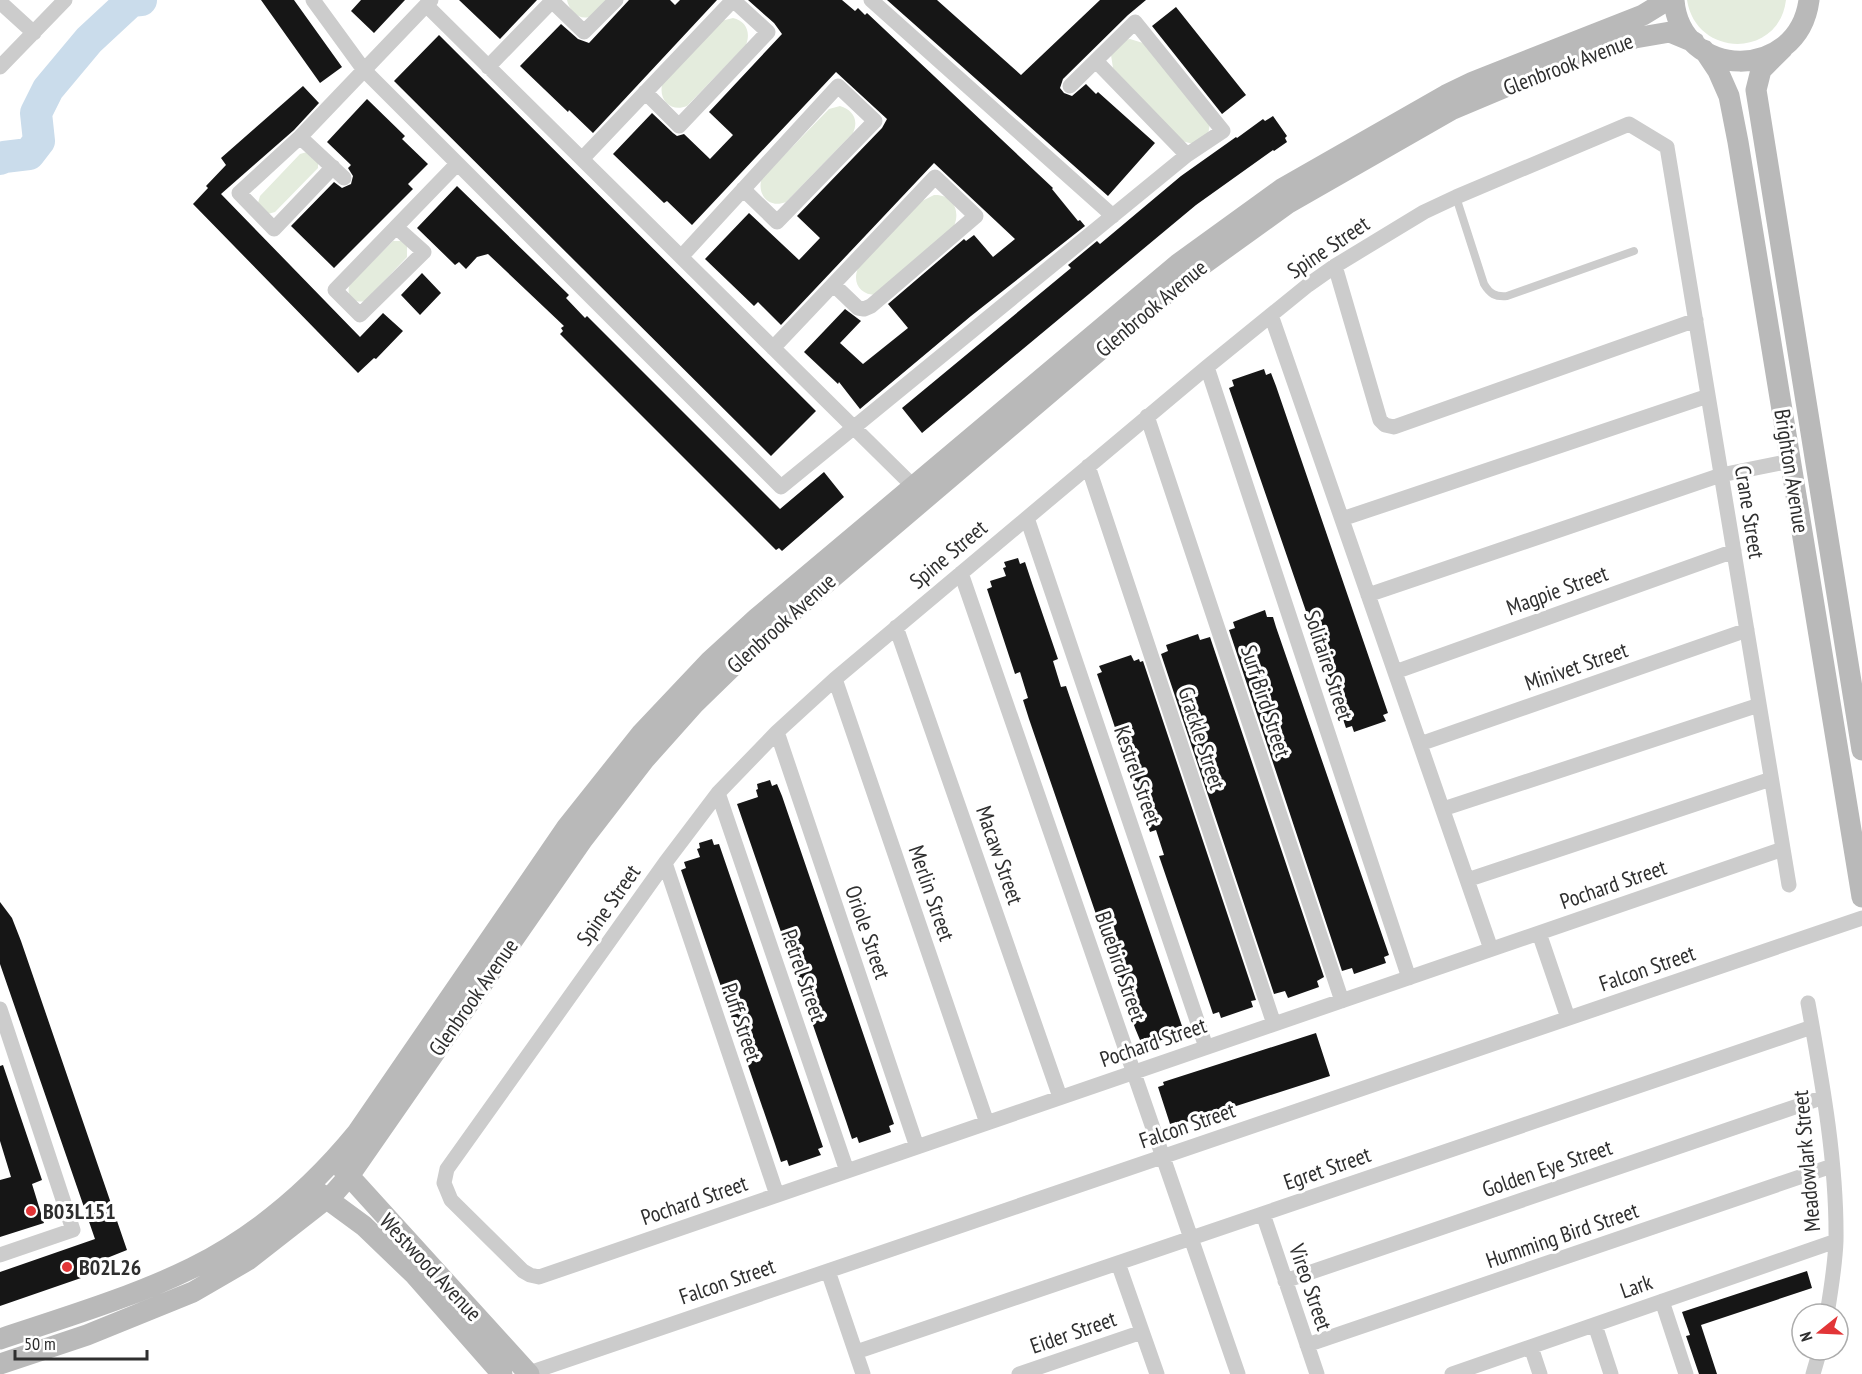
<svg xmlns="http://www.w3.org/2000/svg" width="1862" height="1374" viewBox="0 0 1862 1374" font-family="'PT Sans Narrow',sans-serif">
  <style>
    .green { fill: #e4ecdd }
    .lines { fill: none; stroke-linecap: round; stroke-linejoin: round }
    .river { stroke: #cadceb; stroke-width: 32 }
    .building { fill: #161616 }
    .lane { stroke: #ccc; stroke-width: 8 }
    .street { stroke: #ccc; stroke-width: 15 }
    .secondary { stroke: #b9b9b9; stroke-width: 21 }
    .poi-dot { fill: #e23537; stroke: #fff; stroke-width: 2 }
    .labels { text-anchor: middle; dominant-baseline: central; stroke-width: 6; stroke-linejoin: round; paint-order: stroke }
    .street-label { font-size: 22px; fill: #2f2f2f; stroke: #fff }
    .poi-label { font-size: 22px; font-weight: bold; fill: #2f2f2f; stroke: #fff; text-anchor: start }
  </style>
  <rect width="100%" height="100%" fill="#fff"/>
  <path class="green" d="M 567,0 L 608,0 C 603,5 598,12 593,15 C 581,23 569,11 567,0 Z
    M 1687,0 L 1786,0 C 1779,59 1696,58 1687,0 Z
    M 733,18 C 746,21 751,32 746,45 L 687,106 C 670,113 657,98 663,82 L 721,21 Z
    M 1130,39 L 1143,43 L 1210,123 L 1208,135 L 1193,144 L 1182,141 L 1113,68 L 1111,55 L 1124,40 Z
    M 840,106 C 853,110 859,120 853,133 L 786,202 C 769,209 756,194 762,178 L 829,109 Z
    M 307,152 L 318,161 L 318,168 L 275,212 L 268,214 L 258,203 L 260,196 L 300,154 Z
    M 934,195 C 952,194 961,210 954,226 L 876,295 C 860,295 852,283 858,268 L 922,201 Z
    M 393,241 L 401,241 L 407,246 L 407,257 L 365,301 C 354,304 345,295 350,284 Z"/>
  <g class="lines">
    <path class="river" d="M 0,159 L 4,157 L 29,154 L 39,141 L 36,113 L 48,89 L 89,40 L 131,1 L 141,0"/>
  </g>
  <path class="building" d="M 261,0 L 294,0 L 342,67 L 320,83 Z
    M 361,0 L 405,0 L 374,33 L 351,11 Z
    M 459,0 L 537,0 L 500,39 Z
    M 629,0 L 670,0 L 675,5 L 680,0 L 717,0 L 593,133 L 569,110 L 568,112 L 520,66 L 561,24 L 578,39 L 589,43 Z
    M 748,0 L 842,0 L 855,11 L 858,8 L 865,15 L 867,13 L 1053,188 L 1052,189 L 1078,221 L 1080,220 L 1085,226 L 971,316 L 860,409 L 839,382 L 838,384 L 804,352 L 845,309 L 861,321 L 840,343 L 863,364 L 908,328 L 888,304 L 964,239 L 966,241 L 974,235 L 993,257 L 1015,239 L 934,163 L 781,325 L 758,302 L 754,306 L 705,259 L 749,213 L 799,260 L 820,238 L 797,216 L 882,128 L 887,119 L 836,72 L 692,225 L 667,201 L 664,203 L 613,154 L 652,113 L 673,133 L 677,136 L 684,134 L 710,159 L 733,135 L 709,112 L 782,34 L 774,23 Z
    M 887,0 L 937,0 L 1021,75 L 1100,0 L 1146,0 L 1128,15 L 1063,79 L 1060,88 L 1064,93 L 1072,96 L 1086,84 L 1096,94 L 1098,92 L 1155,143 L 1108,196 Z
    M 1176,7 L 1246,95 L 1222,114 L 1152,26 Z
    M 439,35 L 816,411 L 771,456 L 394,81 Z
    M 303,86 L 319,103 L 294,130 L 221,194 L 360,337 L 383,313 L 403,331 L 376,359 L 374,358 L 358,373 L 193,204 L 208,188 L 206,186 L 226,165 L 221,158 Z
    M 367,99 L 405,136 L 402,139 L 428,164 L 408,184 L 413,189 L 334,268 L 291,226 L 334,182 L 342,188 L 351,184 L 353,176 L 348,168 L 351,165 L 327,142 Z
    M 1273,116 L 1287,136 L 1285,138 L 1287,142 L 1274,151 L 1273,150 L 1196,205 L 922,433 L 902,408 L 1071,268 L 1068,265 L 1097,241 L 1100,244 L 1181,176 L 1236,137 L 1237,138 L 1263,119 L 1265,121 Z
    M 457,186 L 569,295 L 566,298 L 585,318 L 587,316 L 780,509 L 824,472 L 844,497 L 782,551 L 779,548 L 776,550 L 560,334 L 563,331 L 561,328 L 564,326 L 488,254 L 477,257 L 466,269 L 459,262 L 455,265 L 417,228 Z
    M 422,273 L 441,293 L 420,315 L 401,295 Z
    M 1264,369 L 1266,375 L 1271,373 L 1276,386 L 1388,713 L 1383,715 L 1386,721 L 1354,732 L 1352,726 L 1346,728 L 1340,710 L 1229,388 L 1234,386 L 1232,380 Z
    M 1018,558 L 1020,564 L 1025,562 L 1033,586 L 1058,659 L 1053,661 L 1061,687 L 1066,686 L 1182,1026 L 1177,1027 L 1179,1034 L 1147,1045 L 1145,1038 L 1140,1040 L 1135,1028 L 1029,719 L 1023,700 L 1028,698 L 1020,672 L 1015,674 L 987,589 L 992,587 L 990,581 L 1006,576 L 1003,568 L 1006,567 L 1004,562 Z
    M 1265,610 L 1267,617 L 1273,617 L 1276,627 L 1389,955 L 1384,957 L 1386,963 L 1354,974 L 1352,968 L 1342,971 L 1229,630 L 1235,628 L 1233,622 Z
    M 1198,634 L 1200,640 L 1210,637 L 1324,977 L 1317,981 L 1319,987 L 1288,998 L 1285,991 L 1274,994 L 1161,654 L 1168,651 L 1166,645 Z
    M 1131,655 L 1134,661 L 1139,659 L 1140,662 L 1143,661 L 1256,1000 L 1251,1001 L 1253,1007 L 1221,1018 L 1219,1012 L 1213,1014 L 1211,1008 L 1159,856 L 1164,855 L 1156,830 L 1150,832 L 1097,674 L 1102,672 L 1099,666 Z
    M 770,780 L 772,786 L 777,784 L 782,796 L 894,1124 L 889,1126 L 891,1132 L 859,1143 L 857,1137 L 852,1139 L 846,1121 L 737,804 L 758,797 L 756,790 L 758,789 L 757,784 Z
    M 712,839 L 714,845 L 719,844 L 823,1147 L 818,1149 L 821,1155 L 789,1166 L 787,1160 L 781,1162 L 775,1144 L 681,870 L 686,868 L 684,862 L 700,857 L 697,849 L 700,848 L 699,843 Z
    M 0,902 L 12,918 L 21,941 L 127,1250 L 107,1258 L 108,1261 L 78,1270 L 81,1278 L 0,1306 L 0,1272 L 95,1239 L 0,964 Z
    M 1316,1033 L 1330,1076 L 1177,1125 L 1176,1122 L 1170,1124 L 1158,1087 L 1164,1085 L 1163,1082 Z
    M 3,1065 L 42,1180 L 32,1184 L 44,1223 L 0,1237 L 0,1180 L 11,1177 L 0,1141 L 0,1066 Z
    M 1807,1271 L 1812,1288 L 1701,1325 L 1717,1374 L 1699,1374 L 1686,1336 L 1690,1335 L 1682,1312 Z"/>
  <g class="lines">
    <path class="lane" d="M 1456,197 L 1484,284 C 1490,294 1495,297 1507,296 L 1634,251"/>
    <path class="street" d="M 313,0 L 364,70 L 781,487 L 1187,155 L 1223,131 L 1135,22 L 1070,86
      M 871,0 L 1113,216
      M 552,1 L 584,32 L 616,0
      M 0,2 L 34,33
      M 426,5 L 913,486
      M 1096,61 L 1187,155
      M 0,67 L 65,0
      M 488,67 L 553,0
      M 300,137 L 344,178
      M 582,159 L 733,0 L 768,32 L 679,126 L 645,92
      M 333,167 L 274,229 L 239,193 L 300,137 L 431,0
      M 396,227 L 424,252 L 360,315 L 335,290 L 457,164
      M 681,257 L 838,86 L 875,121 L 777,222 L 743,189
      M 1335,266 L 1380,420 L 1385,425 L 1394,427 L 1696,320
      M 1271,315 L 1491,949
      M 773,348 L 935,177 L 976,216 L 871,306 L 864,309 L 858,308 L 834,285
      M 1207,367 L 1409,978
      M 1147,416 L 1342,1001
      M 1088,466 L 1274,1024
      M 1027,518 L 1206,1047
      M 1342,519 L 1708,396
      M 961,573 L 1238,1374
      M 1368,595 L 1721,475 L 1791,461
      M 896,627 L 1060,1097
      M 1395,672 L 1734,551
      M 835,679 L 987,1123
      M 777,732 L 917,1147
      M 1420,744 L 1747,630
      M 718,793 L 847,1171
      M 1443,809 L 1759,705
      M 1783,849 L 539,1277 L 530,1275 L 523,1271 L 451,1200 L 444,1183 L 447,1169 L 665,863 L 718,793 L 777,732 L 835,679 L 1207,367 L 1308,285 L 1335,266 L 1424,212 L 1456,197 L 1629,124 L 1667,147 C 1708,393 1749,639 1789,885
      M 665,863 L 777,1195
      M 1467,880 L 1771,779
      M 1539,933 L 1568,1018
      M 1808,1003 C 1822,1081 1837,1162 1836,1241 C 1835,1266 1831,1290 1827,1314
      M 0,1009 L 73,1230 L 0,1255
      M 1263,1214 L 1317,1374
      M 1118,1263 L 1157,1374
      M 828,1271 L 863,1374
      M 1285,1281 L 1824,1097
      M 1662,1301 L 1686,1374
      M 1595,1325 L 1611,1374
      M 1307,1345 L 1832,1166
      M 1531,1347 L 1540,1374
      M 856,1352 L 1812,1027
      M 526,1374 L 1862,918
      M 1019,1374 L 1142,1332
      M 1452,1374 L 1836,1241
      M 1813,1374 L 1820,1350"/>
    <path class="secondary" d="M 1674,0 C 1680,80 1798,83 1809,0
      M 1783,48 L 1761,70 L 1756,90 L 1862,750
      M 1704,50 L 1718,71 L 1729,96 L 1738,142 L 1862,897
      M 340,1166 L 529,1374
      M 315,1190 L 364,1226 L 415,1275 L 502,1374
      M 0,1339 C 63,1318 133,1297 192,1268 C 256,1236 312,1188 357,1133 L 567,827 L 641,734 L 710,661 L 757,618 L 1178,264 L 1283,188 L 1446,95 L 1473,82 L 1643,15 L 1661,4 L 1665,0
      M 0,1364 L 87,1335 L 193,1292 L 248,1260 L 335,1192 L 349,1176 L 583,839 L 644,760 L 694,704 L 766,634 L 1187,276 L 1287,204 L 1453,109 L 1582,55 L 1635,38 L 1670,32 L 1694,42"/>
  </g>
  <g class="poi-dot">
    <circle cx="31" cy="1211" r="6"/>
    <circle cx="67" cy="1267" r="6"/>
  </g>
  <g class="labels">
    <g class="street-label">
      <text transform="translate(1568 64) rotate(-21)">Glenbrook Avenue</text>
      <text transform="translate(1328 247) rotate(-34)">Spine Street</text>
      <text transform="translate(1151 308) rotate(-40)">Glenbrook Avenue</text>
      <text transform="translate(1792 471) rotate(81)">Brighton Avenue</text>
      <text transform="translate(1750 512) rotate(81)">Crane Street</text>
      <text transform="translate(948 554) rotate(-40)">Spine Street</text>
      <text transform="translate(1557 590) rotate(-20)">Magpie Street</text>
      <text transform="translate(781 623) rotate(-42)">Glenbrook Avenue</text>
      <text transform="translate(1329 665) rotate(72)">Solitaire Street</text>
      <text transform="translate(1576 666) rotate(-19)">Minivet Street</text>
      <text transform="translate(1266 701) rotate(72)">Surf Bird Street</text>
      <text transform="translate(1202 738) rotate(72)">Grackle Street</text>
      <text transform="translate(1138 775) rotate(71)">Kestrel Street</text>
      <text transform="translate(1000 855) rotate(71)">Macaw Street</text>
      <text transform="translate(1613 884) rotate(-19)">Pochard Street</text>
      <text transform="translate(932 893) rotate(71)">Merlin Street</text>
      <text transform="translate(608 905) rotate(-55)">Spine Street</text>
      <text transform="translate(868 932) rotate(71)">Oriole Street</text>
      <text transform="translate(1121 966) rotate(71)">Bluebird Street</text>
      <text transform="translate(1647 968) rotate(-19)">Falcon Street</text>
      <text transform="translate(804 975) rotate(71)">Petrel Street</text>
      <text transform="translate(473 997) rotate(-55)">Glenbrook Avenue</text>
      <text transform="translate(742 1022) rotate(71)">Puff Street</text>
      <text transform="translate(1153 1042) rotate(-19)">Pochard Street</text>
      <text transform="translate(1187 1125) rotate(-19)">Falcon Street</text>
      <text transform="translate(1806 1161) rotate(-95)">Meadowlark Street</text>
      <text transform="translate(1327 1168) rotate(-19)">Egret Street</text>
      <text transform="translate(1547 1168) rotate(-19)">Golden Eye Street</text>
      <text transform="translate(694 1200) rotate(-19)">Pochard Street</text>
      <text transform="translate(1562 1235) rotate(-19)">Humming Bird Street</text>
      <text transform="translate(431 1267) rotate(47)">Westwood Avenue</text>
      <text transform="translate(727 1281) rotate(-19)">Falcon Street</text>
      <text transform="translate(1636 1286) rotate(-19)">Lark</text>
      <text transform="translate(1311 1287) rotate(71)">Vireo Street</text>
      <text transform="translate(1073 1332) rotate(-19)">Eider Street</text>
    </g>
    <g class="poi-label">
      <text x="43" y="1211">B03L151</text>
      <text x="79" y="1267">B02L26</text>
    </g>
  </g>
  <g transform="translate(1820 1332) rotate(252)"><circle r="28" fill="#ffffff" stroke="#acacac" stroke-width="1.5"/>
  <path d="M0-4.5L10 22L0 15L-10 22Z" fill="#e23537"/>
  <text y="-9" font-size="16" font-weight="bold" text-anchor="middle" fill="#2f2f2f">N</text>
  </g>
  <path d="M15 1350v9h132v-9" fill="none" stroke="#2f2f2f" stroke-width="3"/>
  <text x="24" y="1350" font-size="18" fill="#2f2f2f" stroke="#ffffff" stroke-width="4.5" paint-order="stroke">50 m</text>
</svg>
